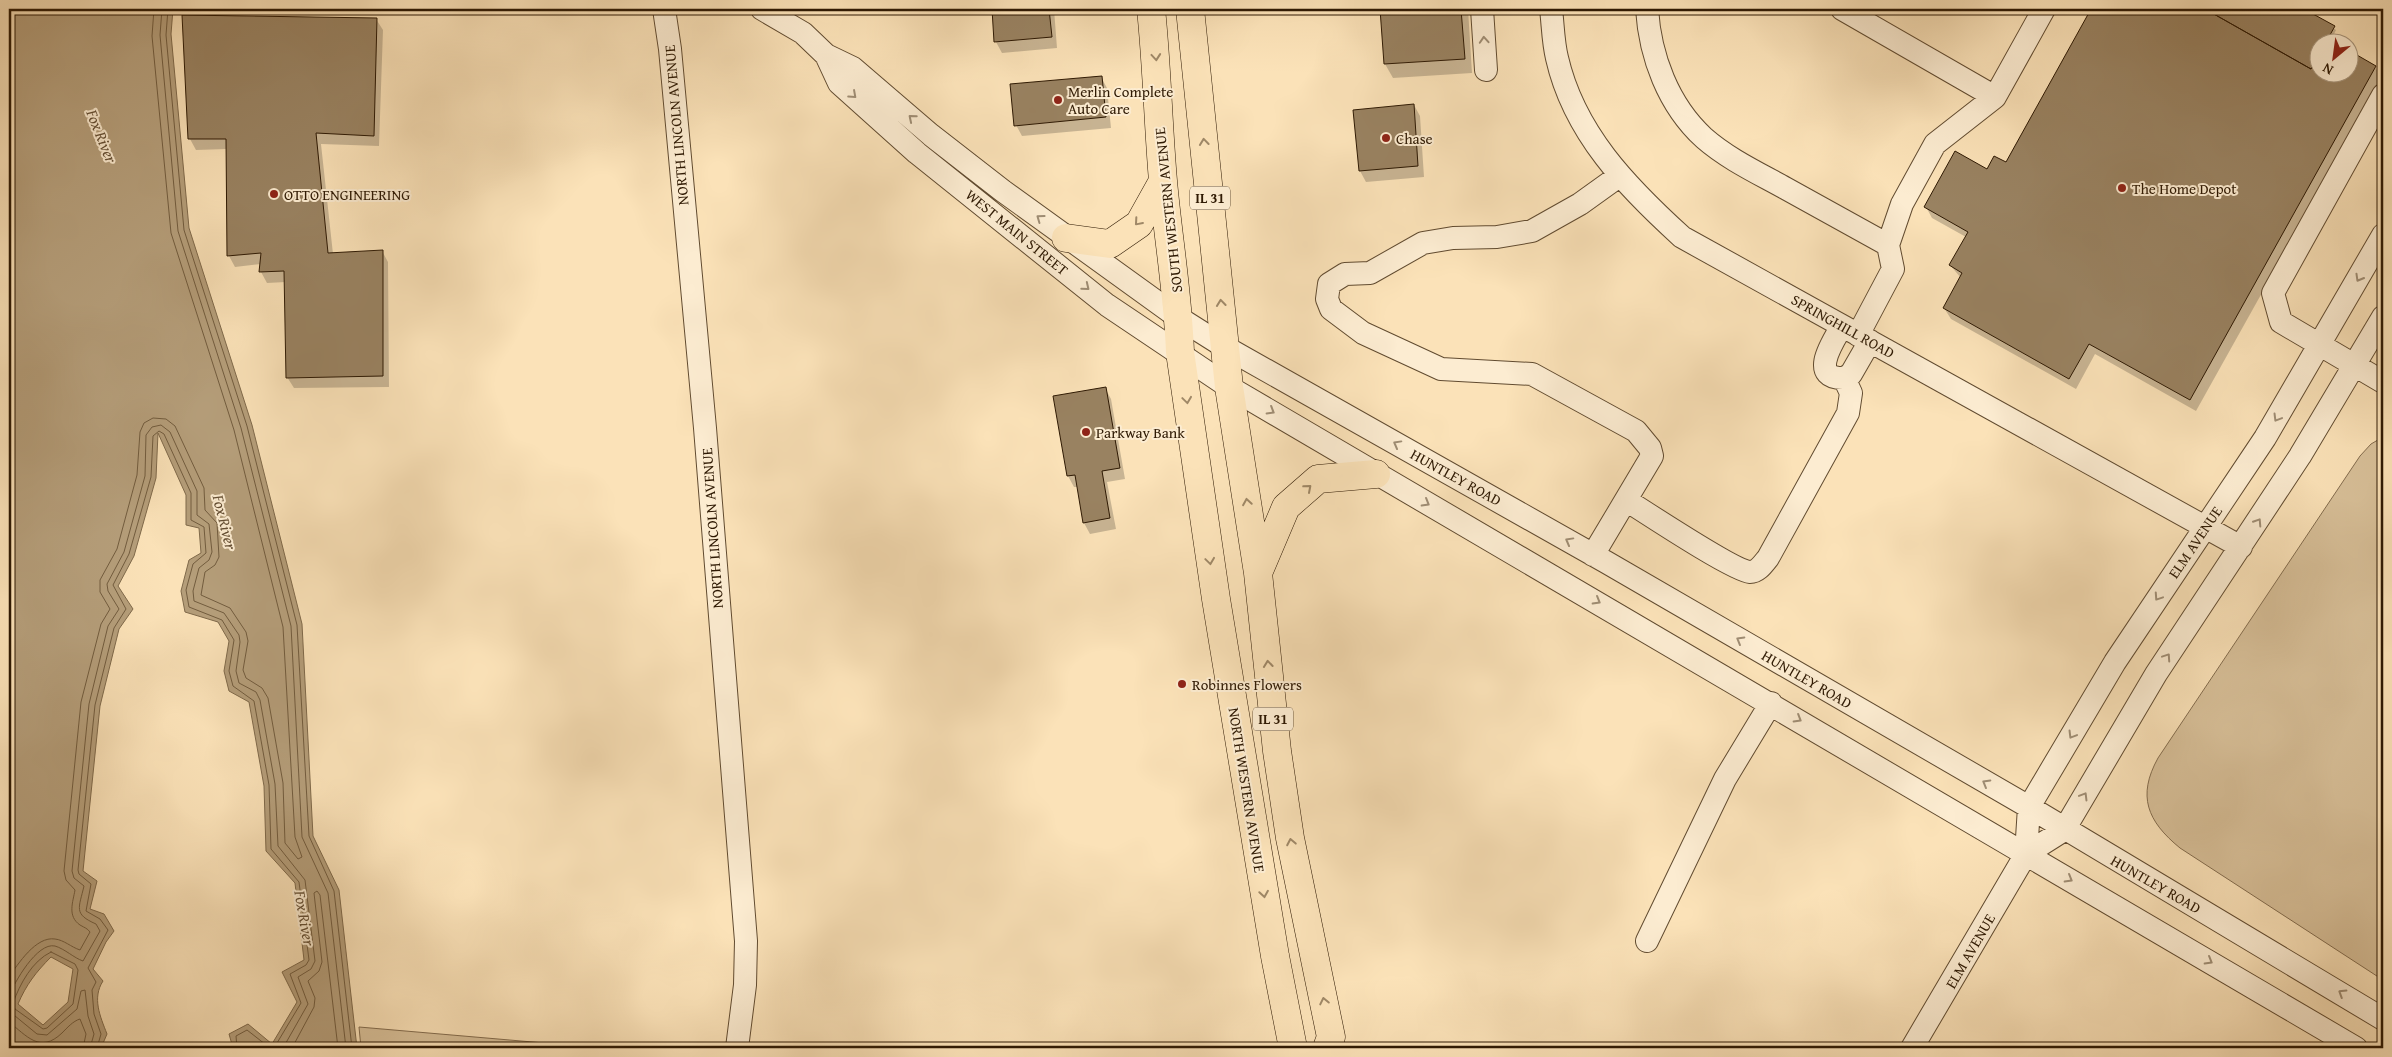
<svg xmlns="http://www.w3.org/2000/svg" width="2392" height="1057" viewBox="0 0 2392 1057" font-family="'Gentium Book Plus',serif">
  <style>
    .green { fill: #d8c099; stroke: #836c4e }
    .water { fill: #b59e7a; stroke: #7f694a; fill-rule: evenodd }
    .shadow { fill: #0003 }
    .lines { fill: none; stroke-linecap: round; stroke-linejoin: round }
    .shore { stroke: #725c3e; stroke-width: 1 }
    .building { fill: #998261; stroke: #2e1903 }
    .minor-casing { stroke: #614b30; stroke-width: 24 }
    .major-casing { stroke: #2e1903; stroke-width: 29 }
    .minor { stroke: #fcecd1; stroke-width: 22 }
    .major { stroke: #fbe2b8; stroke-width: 28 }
    .oneway { stroke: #9f8d74 }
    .oneway2 { stroke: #9f8867 }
    .poi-dot { fill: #8f2418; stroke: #fcecd1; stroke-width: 2 }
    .labels { text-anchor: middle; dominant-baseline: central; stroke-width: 4; stroke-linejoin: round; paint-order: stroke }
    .shield { fill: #fcecd1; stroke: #6c5841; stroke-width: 1 }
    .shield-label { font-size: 14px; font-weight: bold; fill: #2e1903 }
    .poi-label { font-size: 15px; fill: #2e1903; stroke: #fcecd1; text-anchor: start }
    .street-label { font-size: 15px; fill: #2e1903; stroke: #fcecd1 }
    .water-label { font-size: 16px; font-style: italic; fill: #644e33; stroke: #fcecd1 }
  </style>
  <rect width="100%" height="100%" fill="#fbe2b8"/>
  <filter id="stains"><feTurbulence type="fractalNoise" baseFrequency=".004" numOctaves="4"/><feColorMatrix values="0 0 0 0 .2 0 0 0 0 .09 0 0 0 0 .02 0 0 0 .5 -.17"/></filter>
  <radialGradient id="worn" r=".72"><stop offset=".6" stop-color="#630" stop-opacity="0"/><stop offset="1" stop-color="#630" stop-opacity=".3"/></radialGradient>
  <path class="green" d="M 2383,437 L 2383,980 L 2180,848 C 2147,821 2137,796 2158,758 L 2360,456 L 2371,444 Z
    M 359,1027 L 602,1048 L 361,1048 Z"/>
  <path class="water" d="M 9,9 L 173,9 L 171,34 L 189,228 L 252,425 L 302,624 L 313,836 L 339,890 L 357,1048 L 233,1048 L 229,1034 L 248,1024 L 272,1044 L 297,1002 L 282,972 L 304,960 L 295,883 L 266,851 L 264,786 L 249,702 L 229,691 L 224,671 L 229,641 L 218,622 L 185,612 L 181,591 L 189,560 L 201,553 L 199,528 L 186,525 L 186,495 L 158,433 L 156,478 L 134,556 L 118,586 L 133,609 L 119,629 L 100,706 L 83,871 L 97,881 L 90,909 L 104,914 L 114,931 L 106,942 L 93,969 L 103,981 C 92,998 100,1016 107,1034 L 101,1048 L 9,1048 ZM 51,957 L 73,969 L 68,1002 L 43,1025 L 18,1004 C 26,985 36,972 51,957 Z"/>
  <path class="shadow" d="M 993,9 L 1054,9 L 1057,48 L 1002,53 L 996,42 Z
    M 1381,9 L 1468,9 L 1472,73 L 1393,78 L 1385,64 Z
    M 2092,9 L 2302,9 L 2336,30 L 2330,42 L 2332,42 L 2320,42 L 2320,72 L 2350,72 L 2350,52 L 2375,67 L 2382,78 L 2196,411 L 2095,354 L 2076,389 L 1951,319 L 1944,308 L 1961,278 L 1950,265 L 1966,237 L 1932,218 L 1926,207 L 1987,170 L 2006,164 Z
    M 376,19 L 383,30 L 379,146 L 321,144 L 333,254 L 382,251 L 388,262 L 389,387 L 294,388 L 287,377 L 286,282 L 267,283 L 261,272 L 261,264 L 235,267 L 229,256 L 227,149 L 196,150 L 190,139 Z
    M 1101,77 L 1107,88 L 1111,128 L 1022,136 L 1016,125 Z
    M 1414,105 L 1420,116 L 1424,177 L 1366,182 L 1360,171 L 1355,111 Z
    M 1105,388 L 1111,399 L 1125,479 L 1107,482 L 1116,529 L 1090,534 L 1084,523 L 1078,487 L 1074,487 L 1068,476 L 1054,397 Z"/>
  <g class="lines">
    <path class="shore" d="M 162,9 L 160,35 L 178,231 L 241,428 L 291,626 L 302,837 L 328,893 L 346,1048
      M 168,9 L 166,35 L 184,230 L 247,426 L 297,625 L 309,836 L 334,891 L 352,1048
      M 51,952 L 75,964 L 78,970 L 73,1004 L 47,1028 L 43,1029 L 15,1009 L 13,1003 C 20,984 32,961 51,952 Z
      M 9,977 C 18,964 36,936 55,939 C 64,940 71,947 80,950 L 90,932 C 87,928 85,928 80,925 C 67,916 73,902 75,890 L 66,880 L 64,871 L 81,702 L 101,624 L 110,609 L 100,592 L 100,580 L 117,549 L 137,475 L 140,432 L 144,423 L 153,418 L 166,419 L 175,426 L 204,488 L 205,510 L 217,523 L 219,557 L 215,565 L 205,572 L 201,595 L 230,608 L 246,632 L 248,641 L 243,670 L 246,678 L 262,688 L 268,698 L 283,783 L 285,843 L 298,859 L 302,857 L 295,837 L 283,627 L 234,430 L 171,233 L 152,36 L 154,9
      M 9,996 C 14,983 37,942 55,946 C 65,949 74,958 83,961 L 100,931 L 96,924 C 73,914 79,908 84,886 L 74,878 L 72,871 L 89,704 L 108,626 L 119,609 L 108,591 L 107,584 L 124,552 L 145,476 L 146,435 L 152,427 L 161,425 L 170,432 L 197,491 L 197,515 L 209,524 L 212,552 L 209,560 L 199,568 L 193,591 L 194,601 L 224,613 L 239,635 L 240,642 L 236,671 L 239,683 L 256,692 L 260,700 L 275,784 L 278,846 L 305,880 L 315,961 L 311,969 L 298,977 L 308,1004 L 283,1048
      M 9,1011 L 37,1034 L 47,1035 L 77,1009 L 81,991 L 85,990 L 88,1016 L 94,1034 L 90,1048
      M 9,1022 C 27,1036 40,1054 62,1033 C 67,1028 73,1021 80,1019 L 86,1034 L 83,1048
      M 97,1048 L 101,1034 L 94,1014 L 92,990 L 96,982 L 88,968 L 108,930 L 100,919 L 86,911 L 91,884 L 79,874 L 78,870 L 95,705 L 114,628 L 126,609 L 113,585 L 129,554 L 151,477 L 153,436 L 159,431 L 164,434 L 191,493 L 191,520 L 204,527 L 206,553 L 193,564 L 186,590 L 189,607 L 222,620 L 234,640 L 229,671 L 233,686 L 254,701 L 269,785 L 271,849 L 299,882 L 309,960 L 306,965 L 290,974 L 301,1003 L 274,1048
      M 237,1048 L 236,1036 L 247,1030 L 270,1048
      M 292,1048 L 314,1007 L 315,998 L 308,981 L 319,971 L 322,962 L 315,902 L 314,893 L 317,891 L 320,895 L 338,1048"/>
  </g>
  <path class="building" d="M 992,9 L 1049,9 L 1052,37 L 994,42 Z
    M 1380,9 L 1461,9 L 1465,59 L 1384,64 Z
    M 2091,9 L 2205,9 L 2311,69 L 2320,54 L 2320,72 L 2350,72 L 2350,51 L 2376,66 L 2190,400 L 2089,344 L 2069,379 L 1943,308 L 1962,273 L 1949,265 L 1968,232 L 1924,207 L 1955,151 L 1987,169 L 1994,156 L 2006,162 Z
    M 2205,9 L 2304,9 L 2335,26 L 2326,42 L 2320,42 L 2320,54 L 2311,69 Z
    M 182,15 L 377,18 L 374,136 L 316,133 L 328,253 L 383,250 L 383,376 L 286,378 L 284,271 L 259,272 L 261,253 L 227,256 L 226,139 L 188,139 Z
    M 1102,76 L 1106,117 L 1014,126 L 1010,84 Z
    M 1414,104 L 1418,166 L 1359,171 L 1353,110 Z
    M 1106,387 L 1120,468 L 1102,471 L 1110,518 L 1083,523 L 1075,475 L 1067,476 L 1053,396 Z"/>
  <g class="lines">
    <defs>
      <path id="minor" d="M 664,9 L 670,49 L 705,428 L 746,941 L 745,985 L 737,1048
        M 762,9 L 803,33 L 826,55 L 853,68 L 931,135 L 1003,191 L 1179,318 L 1225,347 L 1606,562 L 2029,807 L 2383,1019
        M 1482,9 L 1486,70
        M 1551,9 C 1553,25 1553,42 1557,58 C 1574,133 1627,187 1682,237 L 2241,547
        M 1647,9 C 1650,56 1668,105 1704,138 C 1728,159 1758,173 1785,188 C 1819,207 1854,226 1888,245 L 1893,269 L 1858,335
        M 1842,9 L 1995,97
        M 826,55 L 839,83 L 917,153 L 1107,305 L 1229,387 L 2356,1048
        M 2383,95 L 2273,293 L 2281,322 L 2383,382
        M 1888,245 L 1902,204 L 1935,144 L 1995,97 L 2044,9
        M 1842,326 C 1834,340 1807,379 1844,378 L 1851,374 L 1870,341
        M 1626,500 C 1645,512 1734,571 1750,572 C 1758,572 1763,564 1768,558 L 1848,413 L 1851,393 L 1844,378
        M 1593,555 L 1652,456 L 1650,448 L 1636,431 L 1532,374 L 1441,369 L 1363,333 L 1331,309 L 1327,299 L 1329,284 L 1345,274 L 1370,273 L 1423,243 L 1453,238 L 1497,237 L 1532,231 L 1580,204 L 1619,176
        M 2026,854 L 2029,807 L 2115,662 L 2265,438 L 2383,235
        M 1647,941 L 1725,779 L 1771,703
        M 1912,1048 L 2026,854 L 2064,830 L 2156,674 L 2300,456 L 2383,317"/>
      <path id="major" d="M 1151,9 C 1157,66 1158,123 1163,181 C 1168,238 1178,294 1180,352 L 1216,599 L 1275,956 L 1293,1048
        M 1190,9 L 1229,387 L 1258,573 L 1277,751 L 1290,838 L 1331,1037 L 1327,1048
        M 1066,238 L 1110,244 L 1139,224 L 1163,181
        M 1258,573 L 1286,507 L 1318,479 L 1376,474"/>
    </defs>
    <use href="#minor" class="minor-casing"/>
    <use href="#major" class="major-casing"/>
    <use href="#minor" class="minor"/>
    <use href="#major" class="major"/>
  </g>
  <defs><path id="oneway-chevron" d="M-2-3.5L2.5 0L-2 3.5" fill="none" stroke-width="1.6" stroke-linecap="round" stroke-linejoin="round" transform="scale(1.25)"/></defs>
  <g class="oneway">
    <use href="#oneway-chevron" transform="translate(1484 40) rotate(-94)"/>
    <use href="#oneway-chevron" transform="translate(853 95) rotate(42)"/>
    <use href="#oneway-chevron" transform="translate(912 118) rotate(-140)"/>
    <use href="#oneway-chevron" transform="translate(1040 218) rotate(-144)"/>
    <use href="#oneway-chevron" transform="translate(2359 278) rotate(120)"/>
    <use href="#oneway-chevron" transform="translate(1086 287) rotate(39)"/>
    <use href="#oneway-chevron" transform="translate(1271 411) rotate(31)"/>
    <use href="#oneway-chevron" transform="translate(2277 418) rotate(121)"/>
    <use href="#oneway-chevron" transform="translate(1397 444) rotate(-151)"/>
    <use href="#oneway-chevron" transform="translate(1426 503) rotate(30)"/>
    <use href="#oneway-chevron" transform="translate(2258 522) rotate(-57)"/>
    <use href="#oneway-chevron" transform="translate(1569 541) rotate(-151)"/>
    <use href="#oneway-chevron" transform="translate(2158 597) rotate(124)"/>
    <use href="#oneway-chevron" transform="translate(1597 601) rotate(30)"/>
    <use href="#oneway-chevron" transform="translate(1740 640) rotate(-150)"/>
    <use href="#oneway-chevron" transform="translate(2167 657) rotate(-56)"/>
    <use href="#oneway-chevron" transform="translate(1798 719) rotate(31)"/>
    <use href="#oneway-chevron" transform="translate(2072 735) rotate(121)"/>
    <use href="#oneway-chevron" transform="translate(1986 783) rotate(-150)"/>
    <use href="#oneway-chevron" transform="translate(2084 796) rotate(-59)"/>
    <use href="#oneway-chevron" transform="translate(2069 879) rotate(30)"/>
    <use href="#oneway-chevron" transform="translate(2209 961) rotate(30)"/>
    <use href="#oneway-chevron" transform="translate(2342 993) rotate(-148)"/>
  </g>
  <g class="oneway2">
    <use href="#oneway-chevron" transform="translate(1156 57) rotate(85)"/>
    <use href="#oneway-chevron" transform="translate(1204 142) rotate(-96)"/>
    <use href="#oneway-chevron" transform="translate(1138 222) rotate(131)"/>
    <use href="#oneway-chevron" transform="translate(1221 303) rotate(-96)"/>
    <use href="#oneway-chevron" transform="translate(1187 400) rotate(82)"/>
    <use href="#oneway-chevron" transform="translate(1308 488) rotate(-41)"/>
    <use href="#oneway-chevron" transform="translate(1247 502) rotate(-99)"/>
    <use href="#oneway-chevron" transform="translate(1210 561) rotate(82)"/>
    <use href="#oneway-chevron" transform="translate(1268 664) rotate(-96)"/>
    <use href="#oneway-chevron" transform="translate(1291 842) rotate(-101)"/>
    <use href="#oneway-chevron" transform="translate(1264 894) rotate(81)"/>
    <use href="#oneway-chevron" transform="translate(1324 1001) rotate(-102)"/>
  </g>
  <g class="poi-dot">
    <circle cx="1058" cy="100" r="5"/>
    <circle cx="1386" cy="138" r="5"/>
    <circle cx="2122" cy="188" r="5"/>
    <circle cx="274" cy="194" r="5"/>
    <circle cx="1086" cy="432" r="5"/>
    <circle cx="1182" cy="684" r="5"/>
  </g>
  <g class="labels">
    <g class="shield">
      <rect x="1190" y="186.5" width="40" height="23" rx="4"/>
      <rect x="1253" y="707.5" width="40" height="23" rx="4"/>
    </g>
    <g class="shield-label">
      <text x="1210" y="198">IL 31</text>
      <text x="1273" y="719">IL 31</text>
    </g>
    <g class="poi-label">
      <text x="1068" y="91">Merlin Complete<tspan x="1068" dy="17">Auto Care</tspan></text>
      <text x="1396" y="138">Chase</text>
      <text x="2132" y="188">The Home Depot</text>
      <text x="284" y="194">OTTO ENGINEERING</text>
      <text x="1096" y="432">Parkway Bank</text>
      <text x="1192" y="684">Robinnes Flowers</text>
    </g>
    <g class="street-label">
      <text transform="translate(676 125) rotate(-95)">NORTH LINCOLN AVENUE</text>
      <text transform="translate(1168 210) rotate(-96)">SOUTH WESTERN AVENUE</text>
      <text transform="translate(1017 232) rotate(39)">WEST MAIN STREET</text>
      <text transform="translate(1843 326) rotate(29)">SPRINGHILL ROAD</text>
      <text transform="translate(1456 477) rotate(29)">HUNTLEY ROAD</text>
      <text transform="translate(712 528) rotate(-94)">NORTH LINCOLN AVENUE</text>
      <text transform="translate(2195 542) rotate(-56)">ELM AVENUE</text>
      <text transform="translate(1807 679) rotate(30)">HUNTLEY ROAD</text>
      <text transform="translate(1247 790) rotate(81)">NORTH WESTERN AVENUE</text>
      <text transform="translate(2156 884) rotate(30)">HUNTLEY ROAD</text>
      <text transform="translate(1970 951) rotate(-60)">ELM AVENUE</text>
    </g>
    <g class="water-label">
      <text transform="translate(102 136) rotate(68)">Fox River</text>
      <text transform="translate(225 522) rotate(76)">Fox River</text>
      <text transform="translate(305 918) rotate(80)">Fox River</text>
    </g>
  </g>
  <rect width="2392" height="1057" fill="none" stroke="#fbe2b8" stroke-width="30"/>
  <rect x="10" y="10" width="2372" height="1037" fill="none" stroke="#2e1903" stroke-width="2.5"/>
  <rect x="15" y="15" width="2362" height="1027" fill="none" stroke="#2e1903"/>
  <g transform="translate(2334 58) rotate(209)"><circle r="24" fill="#fcecd1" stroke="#aa987f"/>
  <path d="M0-4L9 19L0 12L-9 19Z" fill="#8f2418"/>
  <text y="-8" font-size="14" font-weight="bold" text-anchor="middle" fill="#2e1903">N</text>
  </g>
  <rect width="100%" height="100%" filter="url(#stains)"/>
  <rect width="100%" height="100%" fill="url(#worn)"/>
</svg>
